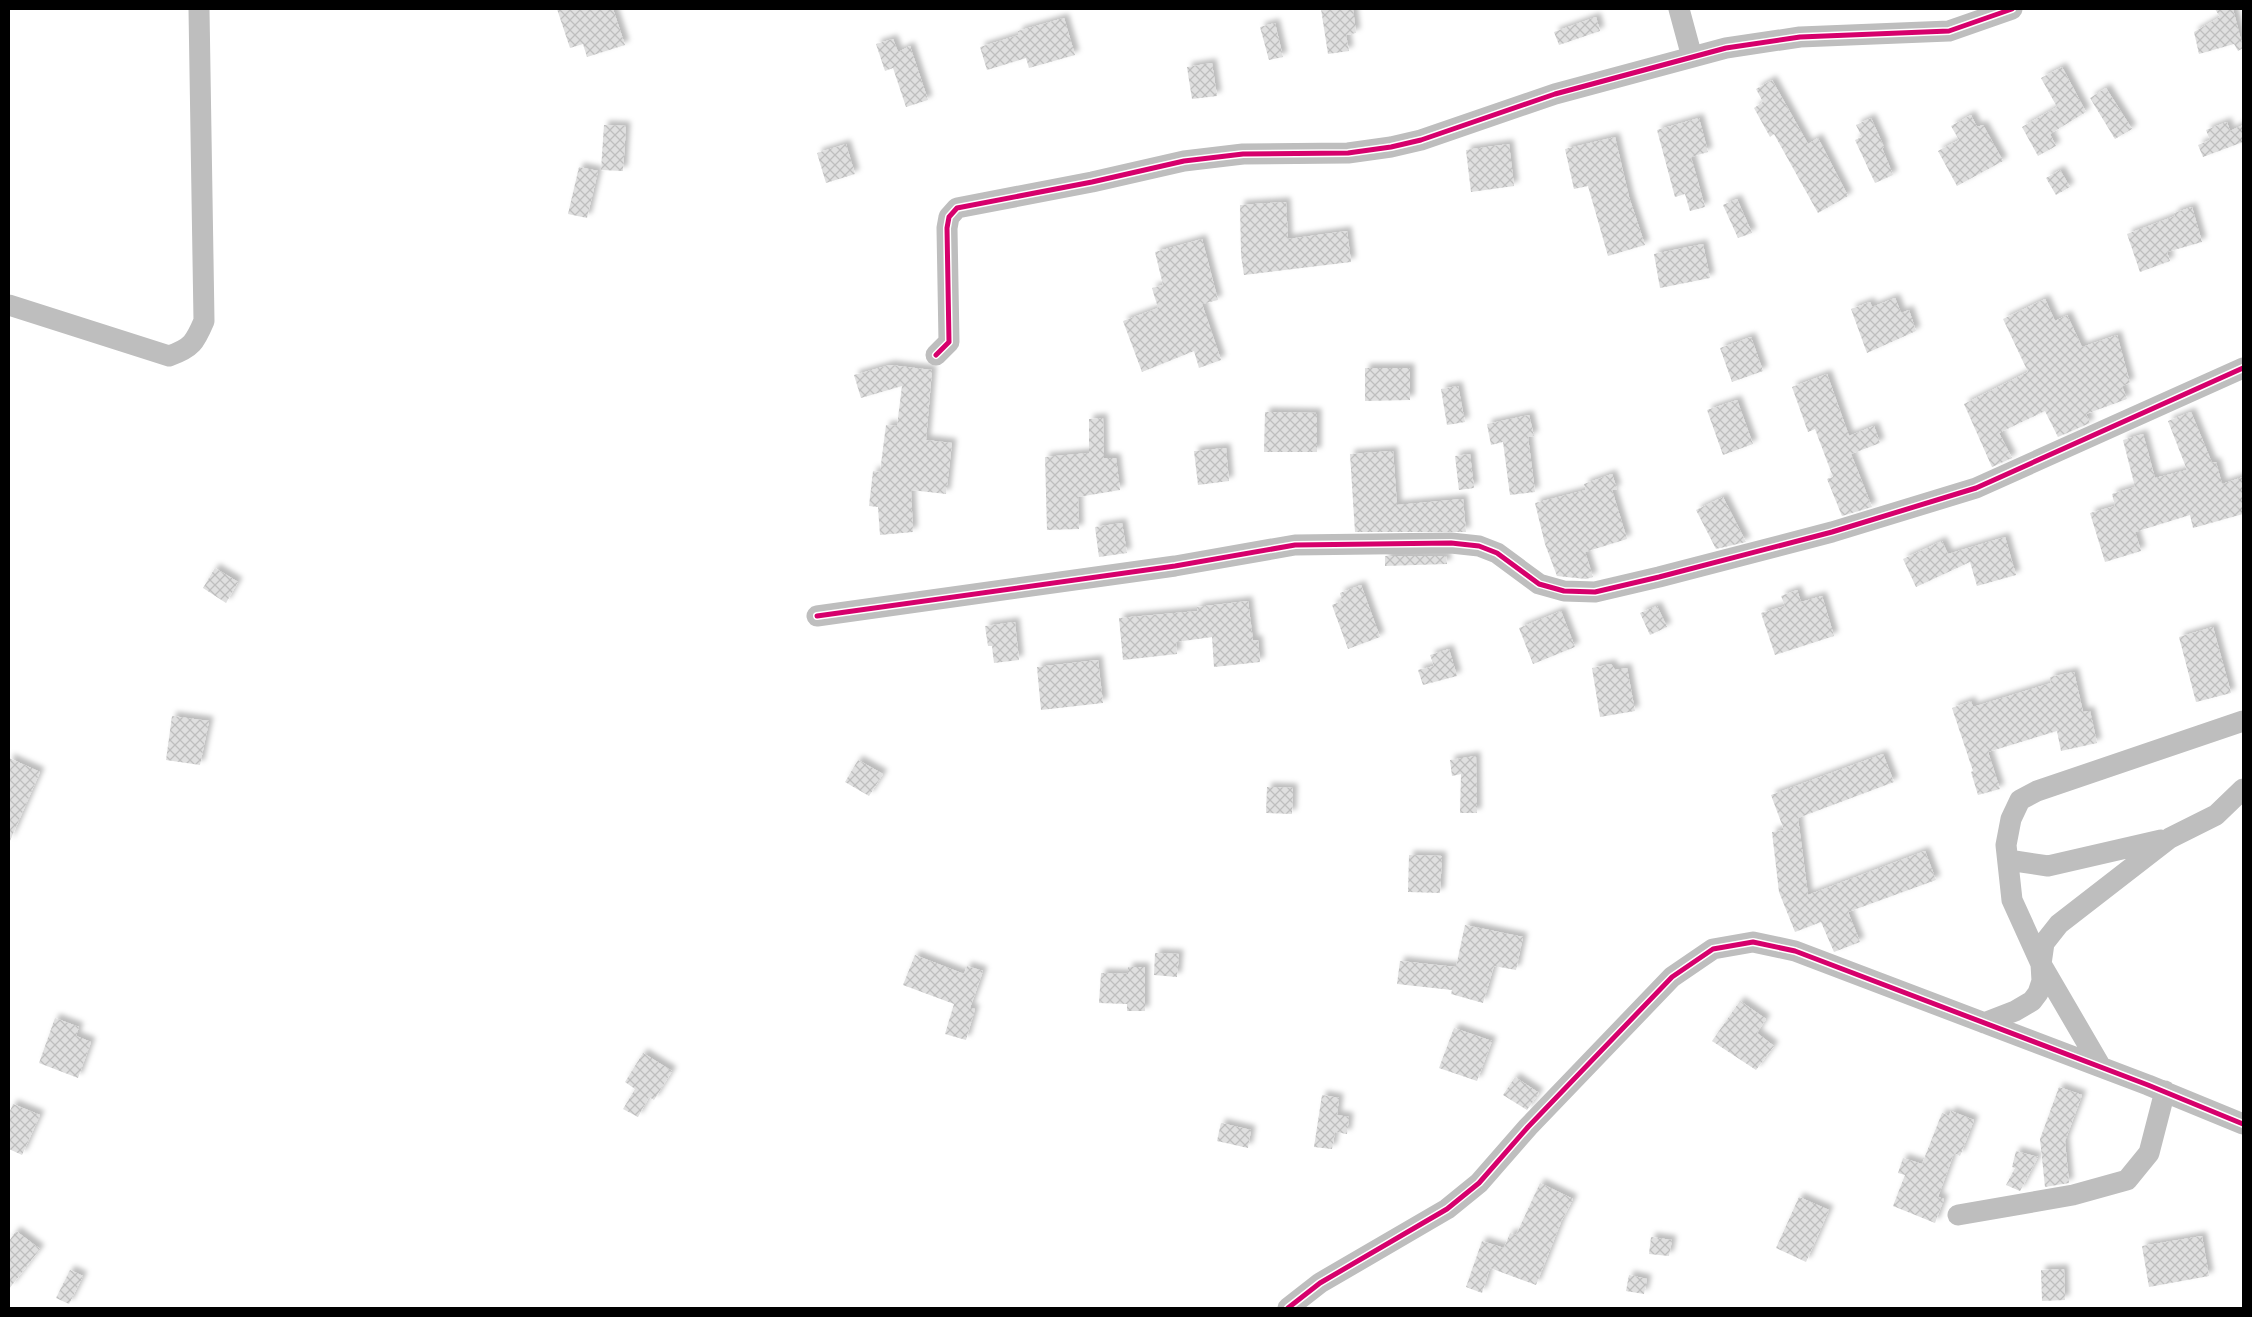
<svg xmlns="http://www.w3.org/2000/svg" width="2252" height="1317" viewBox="0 0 2252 1317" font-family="'IBM Plex Sans',sans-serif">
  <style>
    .building { fill: url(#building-cross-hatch); filter: url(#shadow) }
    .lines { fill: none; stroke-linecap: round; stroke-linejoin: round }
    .minor { stroke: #bebebe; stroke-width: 21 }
    .cycleway-casing { stroke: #fff; stroke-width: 8 }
    .cycleway { stroke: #d6006c; stroke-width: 5 }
  </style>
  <defs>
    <pattern id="building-cross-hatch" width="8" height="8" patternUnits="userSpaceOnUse" patternTransform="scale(1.25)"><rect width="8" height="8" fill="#dfdfdf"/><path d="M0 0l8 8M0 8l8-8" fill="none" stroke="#bebebe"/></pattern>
    <filter id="shadow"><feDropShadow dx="4.5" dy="-4.5" stdDeviation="2.5" flood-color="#0004"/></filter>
  </defs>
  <rect width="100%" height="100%" fill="#fff"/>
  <path class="building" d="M 557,9 L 613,9 L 625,45 L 587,57 L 583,44 L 570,48 Z
    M 1321,9 L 1353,9 L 1356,33 L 1346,35 L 1349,51 L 1328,54 Z
    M 2215,9 L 2233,9 L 2243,48 L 2238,51 L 2234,44 L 2199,54 L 2194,32 L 2220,17 Z
    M 1596,17 L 1600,31 L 1559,45 L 1554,32 Z
    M 1064,18 L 1075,55 L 1029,68 L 1026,58 L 987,70 L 980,47 L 1019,35 L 1018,31 Z
    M 1275,23 L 1283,57 L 1269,60 L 1260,27 Z
    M 893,39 L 898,52 L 910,46 L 928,100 L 906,107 L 893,68 L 885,71 L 876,44 Z
    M 1212,63 L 1217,96 L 1192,99 L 1187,67 Z
    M 2062,67 L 2086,112 L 2050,134 L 2056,146 L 2038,156 L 2022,127 L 2057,107 L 2041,78 Z
    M 1772,80 L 1808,144 L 1818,138 L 1848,196 L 1818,213 L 1774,134 L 1770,137 L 1754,108 L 1763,102 L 1756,89 Z
    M 2106,88 L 2132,129 L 2115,139 L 2090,98 Z
    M 1971,115 L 1977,127 L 1983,125 L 2003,161 L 1957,186 L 1938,151 L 1959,140 L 1951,126 Z
    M 1699,118 L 1708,152 L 1691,157 L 1705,207 L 1690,211 L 1685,194 L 1675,197 L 1657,130 Z
    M 1871,118 L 1884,147 L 1882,148 L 1893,175 L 1875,183 L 1855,140 L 1862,137 L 1856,125 Z
    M 2227,122 L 2230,131 L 2243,125 L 2243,142 L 2203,157 L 2198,145 L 2210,140 L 2206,130 Z
    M 604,125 L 626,126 L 623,171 L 601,170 Z
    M 1615,137 L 1629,197 L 1645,245 L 1608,256 L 1588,186 L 1574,189 L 1565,149 Z
    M 846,144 L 855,174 L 826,183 L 817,153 Z
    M 1509,144 L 1514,186 L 1471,192 L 1466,150 Z
    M 579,167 L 598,171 L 587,218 L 568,214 Z
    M 2060,170 L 2070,187 L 2056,195 L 2046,178 Z
    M 1737,199 L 1752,233 L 1738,238 L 1723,205 Z
    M 1286,202 L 1288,239 L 1347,231 L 1351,262 L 1244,275 L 1241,255 L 1240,205 Z
    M 2192,207 L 2202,242 L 2167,252 L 2170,261 L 2140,272 L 2127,234 L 2175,216 L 2174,213 Z
    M 1202,239 L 1218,300 L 1202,304 L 1221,360 L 1199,368 L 1194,351 L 1142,372 L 1123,321 L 1158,308 L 1152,288 L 1163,285 L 1155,252 Z
    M 1703,244 L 1710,278 L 1660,288 L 1654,254 Z
    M 1895,298 L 1901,313 L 1909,310 L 1916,331 L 1867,353 L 1851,309 L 1870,302 L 1872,307 Z
    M 2045,299 L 2055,321 L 2067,315 L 2082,347 L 2117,335 L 2130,383 L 2122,386 L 2127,399 L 2086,414 L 2090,423 L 2058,437 L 2045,411 L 1999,433 L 2012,458 L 1992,467 L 1964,404 L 2028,372 L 2003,319 Z
    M 1751,337 L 1763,371 L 1732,382 L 1720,348 Z
    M 890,365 L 932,370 L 926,440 L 952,443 L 946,494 L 911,490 L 913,532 L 880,535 L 878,507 L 869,506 L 873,471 L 880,472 L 886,425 L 897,426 L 902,386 L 861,398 L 854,375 Z
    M 1365,368 L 1410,368 L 1410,400 L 1365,401 Z
    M 1827,374 L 1849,436 L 1874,426 L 1880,443 L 1851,454 L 1872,507 L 1842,516 L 1827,479 L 1833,477 L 1815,429 L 1808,432 L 1792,387 Z
    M 1458,386 L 1465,422 L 1447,425 L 1441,389 Z
    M 1737,400 L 1753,444 L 1723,455 L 1707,410 Z
    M 1265,412 L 1317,413 L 1317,452 L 1264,452 Z
    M 2191,412 L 2212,463 L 2216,462 L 2222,484 L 2243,477 L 2243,514 L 2193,528 L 2190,515 L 2135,532 L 2141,551 L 2105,562 L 2090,513 L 2115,506 L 2112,494 L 2135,487 L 2123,440 L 2143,434 L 2155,478 L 2187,470 L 2168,421 Z
    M 1529,415 L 1534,436 L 1528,437 L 1535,492 L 1510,495 L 1503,442 L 1491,445 L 1487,424 Z
    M 1103,418 L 1104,458 L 1116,458 L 1120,490 L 1078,497 L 1079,529 L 1047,530 L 1045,457 L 1089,453 L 1089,419 Z
    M 1226,448 L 1229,481 L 1198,485 L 1194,451 Z
    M 1393,451 L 1397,505 L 1463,499 L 1466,532 L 1355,532 L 1350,454 Z
    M 1470,454 L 1474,488 L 1459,490 L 1455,456 Z
    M 1612,474 L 1617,489 L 1612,490 L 1627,539 L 1585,552 L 1593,577 L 1586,579 L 1557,576 L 1545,544 L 1535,503 L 1586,490 L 1584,484 Z
    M 1723,497 L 1746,542 L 1716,549 L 1696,510 Z
    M 1122,523 L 1127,553 L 1099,557 L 1095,527 Z
    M 2005,537 L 2016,575 L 1977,586 L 1970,562 L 1916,587 L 1903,559 L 1942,541 L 1948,554 Z
    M 1385,556 L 1446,556 L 1447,564 L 1385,566 Z
    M 215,568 L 238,582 L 226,603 L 203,588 Z
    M 1361,585 L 1380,637 L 1348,649 L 1332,605 L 1342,601 L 1340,593 Z
    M 1797,590 L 1801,602 L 1822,596 L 1834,636 L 1775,655 L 1761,613 L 1785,606 L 1781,596 Z
    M 1248,601 L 1253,640 L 1258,640 L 1260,662 L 1214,667 L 1212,637 L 1176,642 L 1177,654 L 1123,660 L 1119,618 L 1198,611 L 1197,607 Z
    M 1657,606 L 1667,627 L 1650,635 L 1640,613 Z
    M 1561,611 L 1575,647 L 1533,664 L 1519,628 Z
    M 1015,622 L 1019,660 L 994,663 L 992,646 L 988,646 L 985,626 Z
    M 2213,627 L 2231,693 L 2196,702 L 2179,637 Z
    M 1449,649 L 1457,676 L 1423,685 L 1418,670 L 1434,666 L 1430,655 Z
    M 1098,660 L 1103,703 L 1041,710 L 1037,667 Z
    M 1611,664 L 1615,670 L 1627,668 L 1635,711 L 1600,717 L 1592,668 Z
    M 2074,672 L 2083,712 L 2090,711 L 2097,743 L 2061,751 L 2057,731 L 1988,752 L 2000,789 L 1978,795 L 1971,772 L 1973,771 L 1952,708 L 1971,701 L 1973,707 L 2051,683 L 2050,677 Z
    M 172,716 L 209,721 L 200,765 L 166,760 Z
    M 1883,754 L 1894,782 L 1798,818 L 1808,895 L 1925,851 L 1936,880 L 1848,912 L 1860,942 L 1834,952 L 1821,922 L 1795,932 L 1779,892 L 1772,832 L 1784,830 L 1771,795 Z
    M 1476,756 L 1477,813 L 1460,813 L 1461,774 L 1452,776 L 1450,760 Z
    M 9,758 L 40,772 L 9,843 Z
    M 858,760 L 883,774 L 869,796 L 845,782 Z
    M 1267,787 L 1293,788 L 1292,814 L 1266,813 Z
    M 1409,855 L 1442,856 L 1440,893 L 1408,892 Z
    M 1465,925 L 1523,937 L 1516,970 L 1494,966 L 1483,1003 L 1451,994 L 1452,990 L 1397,984 L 1400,961 L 1456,967 Z
    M 1155,953 L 1179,954 L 1177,977 L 1154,975 Z
    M 915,955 L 964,974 L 967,966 L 983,971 L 970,1008 L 975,1009 L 966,1040 L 945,1034 L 954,1004 L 903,985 Z
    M 1128,967 L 1145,967 L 1145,1011 L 1127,1011 L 1127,1004 L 1099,1003 L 1101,973 L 1128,974 Z
    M 1740,1001 L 1766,1019 L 1757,1033 L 1774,1046 L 1756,1070 L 1712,1041 Z
    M 55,1018 L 79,1027 L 76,1036 L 91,1042 L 78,1078 L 39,1063 Z
    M 1454,1028 L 1492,1041 L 1477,1081 L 1439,1068 Z
    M 643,1053 L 672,1071 L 654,1100 L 649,1097 L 638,1117 L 623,1109 L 635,1089 L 625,1082 Z
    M 1515,1077 L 1539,1093 L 1527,1110 L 1503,1095 Z
    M 2059,1087 L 2082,1095 L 2065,1141 L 2069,1183 L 2045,1187 L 2040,1139 Z
    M 1322,1095 L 1339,1098 L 1337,1115 L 1349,1117 L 1347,1134 L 1335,1132 L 1332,1149 L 1314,1147 Z
    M 13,1104 L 40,1115 L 22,1155 L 9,1149 L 9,1113 Z
    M 1951,1111 L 1974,1120 L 1960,1156 L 1954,1153 L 1938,1197 L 1944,1199 L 1935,1223 L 1893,1206 L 1905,1175 L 1898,1173 L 1903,1158 L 1922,1164 L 1942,1113 L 1949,1116 Z
    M 1221,1123 L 1251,1130 L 1248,1148 L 1217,1141 Z
    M 2016,1151 L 2038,1157 L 2020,1191 L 2006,1185 L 2015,1168 L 2012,1167 Z
    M 1540,1183 L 1573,1199 L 1561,1222 L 1536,1285 L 1490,1268 L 1482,1293 L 1466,1287 L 1482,1241 L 1504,1248 L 1510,1233 L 1516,1235 Z
    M 1799,1197 L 1829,1210 L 1806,1262 L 1776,1248 Z
    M 16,1231 L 40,1249 L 9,1289 L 9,1241 Z
    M 2202,1236 L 2209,1276 L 2149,1287 L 2142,1246 Z
    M 1651,1237 L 1672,1240 L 1669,1256 L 1649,1254 Z
    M 2064,1269 L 2065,1300 L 2042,1301 L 2041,1270 Z
    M 70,1270 L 83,1276 L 69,1304 L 56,1298 Z
    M 1629,1275 L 1647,1279 L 1644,1294 L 1626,1291 Z"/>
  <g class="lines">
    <path class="minor" d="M 1679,9 L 1692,57
      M 9,305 L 169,356 C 192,348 195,342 204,321 L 199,9
      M 936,355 L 949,342 L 947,228 L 949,217 L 957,208 L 1092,182 L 1184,161 L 1243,154 L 1348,153 L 1391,147 L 1421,140 L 1555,94 L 1726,48 L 1800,37 L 1949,31 L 2012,9
      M 817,616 L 1175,566 L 1295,545 L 1451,543 L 1479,546 L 1497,553 L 1539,584 L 1564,591 L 1595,592 L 1659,577 L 1832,532 L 1976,488 L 2243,368
      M 2008,860 L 2048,866 L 2161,840
      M 1984,1023 L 2015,1011 L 2032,1001 L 2038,993 L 2042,981 L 2041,964 L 2044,943 L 2059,924 L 2170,838 L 2216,815 L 2243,789
      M 2101,1067 L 2041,964 L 2012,900 L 2006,845 L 2011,819 L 2020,800 L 2037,791 L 2243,721
      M 1958,1215 L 2073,1195 L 2127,1180 L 2149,1153 L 2165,1091
      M 1288,1308 L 1320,1283 L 1447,1209 L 1479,1183 L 1528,1127 L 1672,977 L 1713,949 L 1753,942 L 1795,951 L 2148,1085 L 2243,1124"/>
    <defs>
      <path id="cycleway" d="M 936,355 L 949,342 L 947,228 L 949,217 L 957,208 L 1092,182 L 1184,161 L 1243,154 L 1348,153 L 1391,147 L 1421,140 L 1555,94 L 1726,48 L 1800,37 L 1949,31 L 2012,9
        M 817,616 L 1175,566 L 1295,545 L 1451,543 L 1479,546 L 1497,553 L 1539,584 L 1564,591 L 1595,592 L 1659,577 L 1832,532 L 1976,488 L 2243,368
        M 1288,1308 L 1320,1283 L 1447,1209 L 1479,1183 L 1528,1127 L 1672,977 L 1713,949 L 1753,942 L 1795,951 L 2148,1085 L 2243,1124"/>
    </defs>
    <use href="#cycleway" class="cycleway-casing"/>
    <use href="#cycleway" class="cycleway"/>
  </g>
  <rect width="2252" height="1317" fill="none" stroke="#000000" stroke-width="20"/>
</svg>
